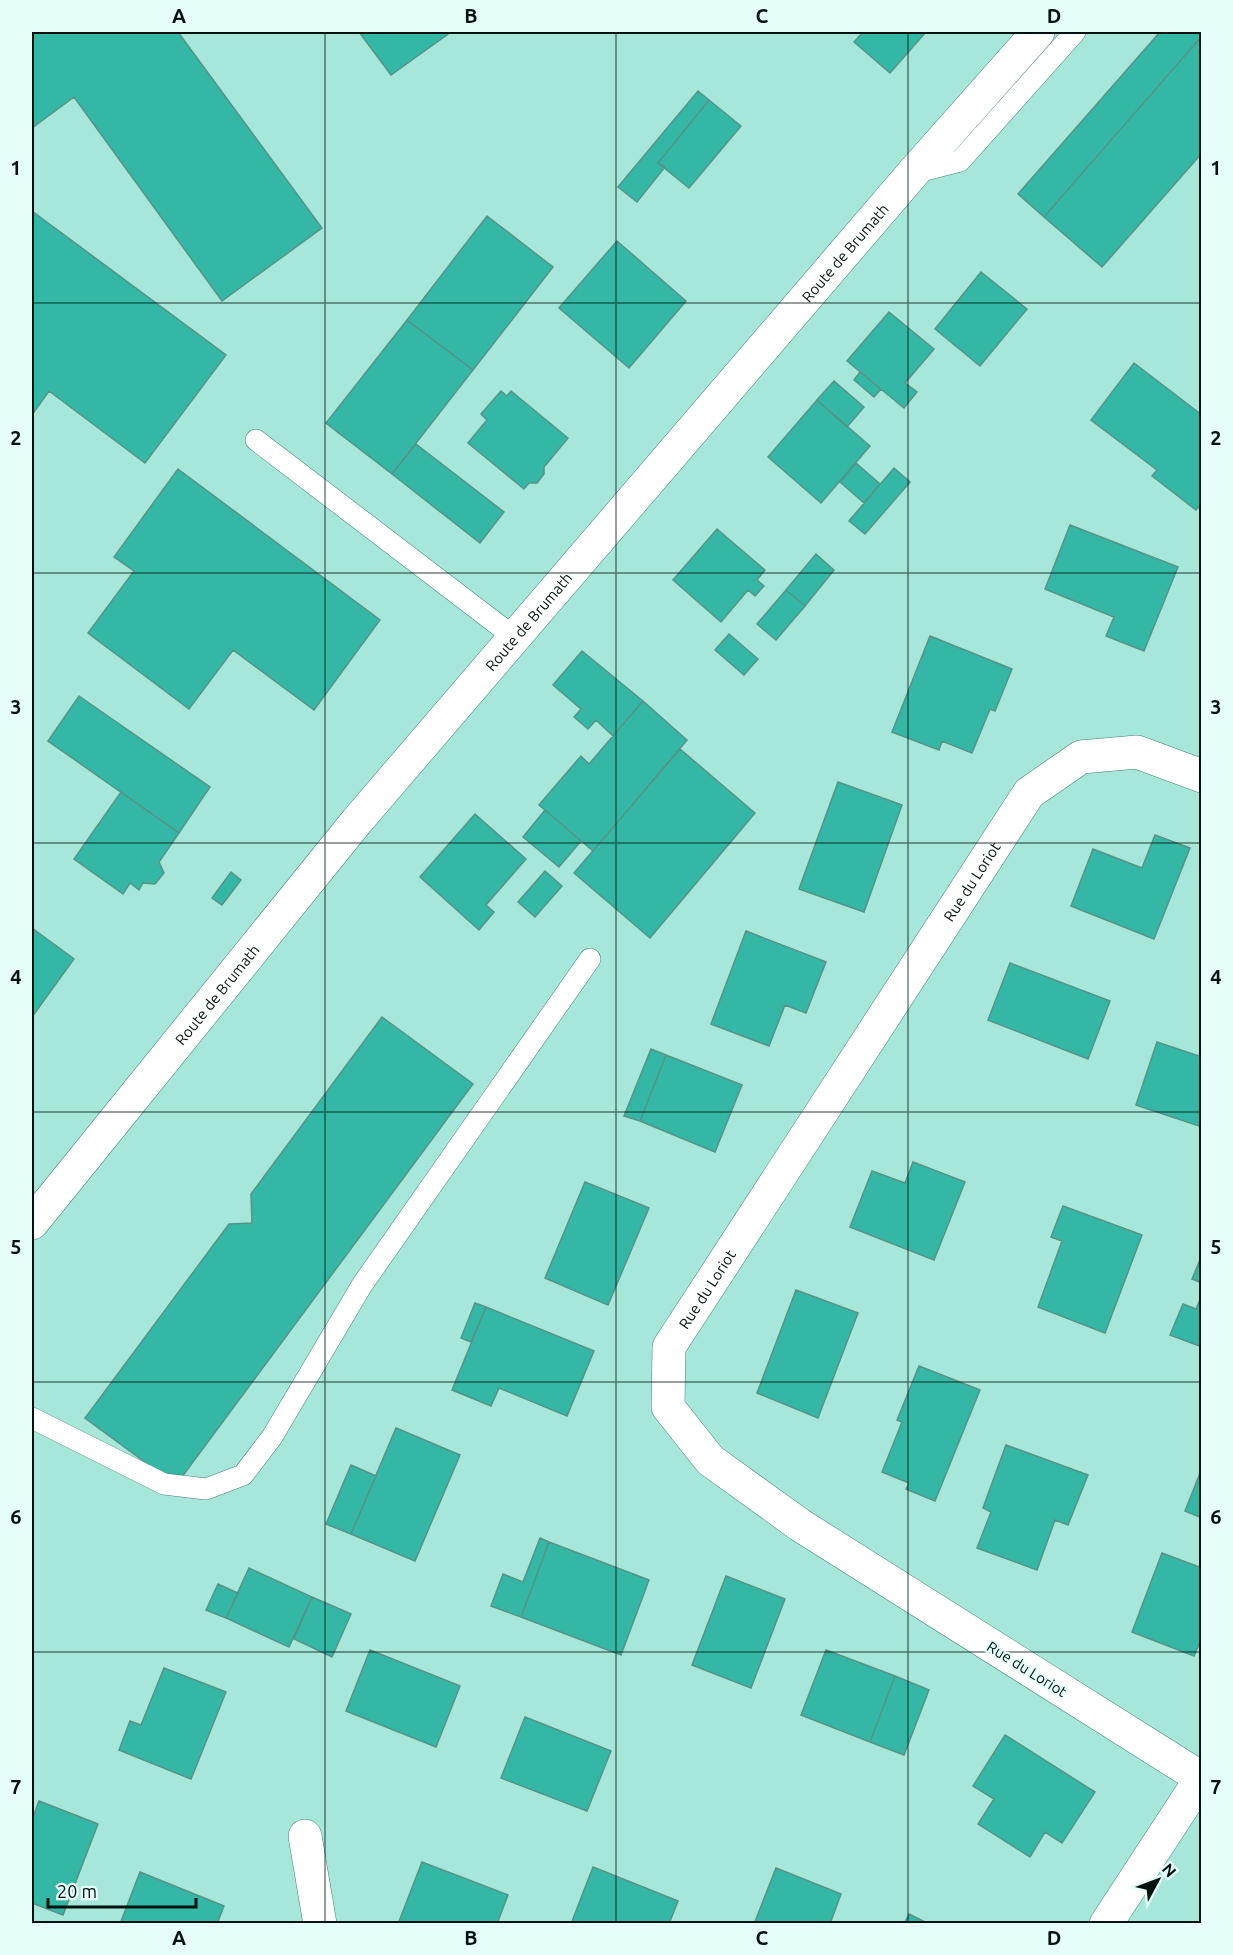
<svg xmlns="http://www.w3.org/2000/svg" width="1233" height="1955" viewBox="0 0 1233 1955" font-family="Ubuntu,sans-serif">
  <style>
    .building { fill: #34b8a5; stroke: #559388; stroke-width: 1.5 }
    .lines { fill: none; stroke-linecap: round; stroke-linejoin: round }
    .service-casing { stroke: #428075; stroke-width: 22 }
    .minor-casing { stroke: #428075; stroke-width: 34 }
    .secondary-casing { stroke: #428075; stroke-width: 34 }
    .service { stroke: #fff; stroke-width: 21 }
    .minor { stroke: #fff; stroke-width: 33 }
    .secondary { stroke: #fff; stroke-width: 33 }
    .grid { fill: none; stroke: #00120f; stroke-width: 1.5; stroke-opacity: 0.55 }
    .labels { text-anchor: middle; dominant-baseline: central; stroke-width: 4.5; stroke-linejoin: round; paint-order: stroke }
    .street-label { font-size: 15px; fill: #00120f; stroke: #e6fffa }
    .neatline { fill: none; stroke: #00120f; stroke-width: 2 }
    .grid-label { font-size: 20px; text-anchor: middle; font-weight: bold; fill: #00120f }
  </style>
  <rect width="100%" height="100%" fill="#a7e7da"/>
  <path class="building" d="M 32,32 L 178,32 L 322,228 L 222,301 L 74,97 L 32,128 Z
    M 359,32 L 451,32 L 391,75 Z
    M 863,32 L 926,32 L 890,73 L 854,42 Z
    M 1160,32 L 1202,32 L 1202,36 L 1044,217 L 1018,194 Z
    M 1202,36 L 1202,153 L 1102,267 L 1044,217 Z
    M 698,91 L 709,100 L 658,163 L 665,167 L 637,202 L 618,187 Z
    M 709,100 L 741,126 L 689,188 L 658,163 Z
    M 32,211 L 226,355 L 145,463 L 49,391 L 32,415 Z
    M 487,216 L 553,267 L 473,370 L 407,320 Z
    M 617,241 L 686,301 L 629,368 L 559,308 Z
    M 981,272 L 1027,309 L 980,366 L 935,329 Z
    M 889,312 L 934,349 L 905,383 L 917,392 L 904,408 L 847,361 Z
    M 407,320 L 473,370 L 392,474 L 326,423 Z
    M 1134,363 L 1202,415 L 1202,503 L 1196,510 L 1152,476 L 1157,470 L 1091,420 Z
    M 860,372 L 881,389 L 874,397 L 854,380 Z
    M 834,381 L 864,407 L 847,427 L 817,400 Z
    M 501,391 L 507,396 L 511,391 L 568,438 L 544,467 L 544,474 L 537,483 L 529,483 L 524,489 L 468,443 L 487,420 L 481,414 Z
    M 817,400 L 870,446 L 821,503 L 768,457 Z
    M 416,444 L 504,512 L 480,543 L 392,474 Z
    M 856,463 L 880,484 L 864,503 L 840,482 Z
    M 894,468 L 910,482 L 865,534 L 849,521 Z
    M 178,469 L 380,620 L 314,710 L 233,650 L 189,709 L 88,633 L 134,571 L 114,557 Z
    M 1070,525 L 1178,567 L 1144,651 L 1106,636 L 1114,617 L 1045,589 Z
    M 717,529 L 765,570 L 757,580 L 764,586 L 755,596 L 748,590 L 721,622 L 673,580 Z
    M 816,554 L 834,570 L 805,606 L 786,590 Z
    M 786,590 L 805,606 L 776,640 L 757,624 Z
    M 729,634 L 758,659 L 744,675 L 715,650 Z
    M 930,636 L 1012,669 L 995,711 L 990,709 L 972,753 L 942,741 L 939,750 L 892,732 Z
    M 582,651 L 643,701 L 613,736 L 596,720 L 588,729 L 574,717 L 581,709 L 553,685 Z
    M 79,696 L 210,787 L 179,833 L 48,741 Z
    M 643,701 L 687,740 L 593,851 L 539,805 L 581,756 L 589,764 Z
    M 680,749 L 755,813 L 650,938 L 574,873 Z
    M 838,782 L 902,805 L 864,912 L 799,889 Z
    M 121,792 L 179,833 L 159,862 L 164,873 L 155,884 L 143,883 L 139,890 L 130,883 L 123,894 L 74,859 Z
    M 545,810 L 581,841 L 559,867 L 523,837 Z
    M 475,814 L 526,859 L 486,905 L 494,912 L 479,930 L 420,877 Z
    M 1155,835 L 1190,848 L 1154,939 L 1071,906 L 1093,849 L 1142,868 Z
    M 545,871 L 562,886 L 535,917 L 518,902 Z
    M 231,872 L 241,880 L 222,905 L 212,898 Z
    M 32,928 L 74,959 L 32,1017 Z
    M 746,931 L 826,962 L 806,1013 L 785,1005 L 769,1046 L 711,1024 Z
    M 1010,963 L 1110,1001 L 1088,1059 L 988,1020 Z
    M 382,1017 L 473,1084 L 176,1485 L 85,1418 L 229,1224 L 252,1223 L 251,1194 Z
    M 1157,1042 L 1202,1057 L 1202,1127 L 1136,1105 Z
    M 651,1049 L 666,1055 L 640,1121 L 624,1116 Z
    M 666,1055 L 742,1085 L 715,1152 L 640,1121 Z
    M 913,1162 L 965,1182 L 934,1260 L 850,1227 L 872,1171 L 905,1183 Z
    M 585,1182 L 649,1208 L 608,1305 L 545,1278 Z
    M 1063,1206 L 1142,1235 L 1105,1333 L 1038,1307 L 1062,1241 L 1051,1237 Z
    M 1202,1255 L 1202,1283 L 1192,1279 Z
    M 796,1290 L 858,1313 L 818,1418 L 757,1393 Z
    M 1202,1295 L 1202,1347 L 1170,1335 L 1183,1304 L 1196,1309 Z
    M 475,1303 L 486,1307 L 471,1342 L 461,1338 Z
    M 486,1307 L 594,1351 L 567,1416 L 499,1388 L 491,1406 L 452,1390 Z
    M 919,1366 L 980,1390 L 935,1501 L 906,1489 L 909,1483 L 882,1472 L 902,1422 L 897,1420 Z
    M 396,1428 L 460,1455 L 415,1561 L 351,1534 Z
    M 1006,1445 L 1088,1475 L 1068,1525 L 1055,1520 L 1037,1570 L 977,1548 L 991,1512 L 983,1508 Z
    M 351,1465 L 376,1476 L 351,1534 L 326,1524 Z
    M 1202,1468 L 1202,1518 L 1185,1511 Z
    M 540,1538 L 549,1542 L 521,1617 L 491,1606 L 503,1574 L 523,1582 Z
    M 549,1542 L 649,1580 L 621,1655 L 521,1617 Z
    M 1162,1553 L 1202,1568 L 1202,1637 L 1194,1656 L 1132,1632 Z
    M 249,1568 L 312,1597 L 289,1647 L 226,1618 Z
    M 726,1576 L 785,1599 L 751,1688 L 692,1665 Z
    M 218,1584 L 238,1593 L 226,1618 L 206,1610 Z
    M 312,1597 L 351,1614 L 332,1657 L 294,1639 Z
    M 370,1650 L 460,1686 L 436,1747 L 346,1711 Z
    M 826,1650 L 895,1676 L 870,1742 L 801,1715 Z
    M 164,1668 L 226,1692 L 191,1779 L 119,1750 L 130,1721 L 141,1725 Z
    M 895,1676 L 929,1690 L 904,1755 L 870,1742 Z
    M 525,1717 L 611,1751 L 587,1811 L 501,1778 Z
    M 1005,1735 L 1095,1792 L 1062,1843 L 1045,1832 L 1030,1857 L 978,1824 L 994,1799 L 973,1786 Z
    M 39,1801 L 98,1824 L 63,1915 L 32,1903 L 32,1820 Z
    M 422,1862 L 508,1895 L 497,1924 L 398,1924 Z
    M 593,1867 L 678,1901 L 669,1924 L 571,1924 Z
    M 776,1868 L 841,1894 L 830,1924 L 754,1924 Z
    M 140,1872 L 224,1906 L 217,1924 L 120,1924 Z
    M 909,1914 L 929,1924 L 904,1924 Z"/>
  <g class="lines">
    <defs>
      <path id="service" d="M 913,173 L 960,161 L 1075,32
        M 256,440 L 514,637
        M 32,1418 L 164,1484 L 206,1489 L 243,1475 L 272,1437 L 362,1285 L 590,959"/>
      <g id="minor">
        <path id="s1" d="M 1201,1778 L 800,1525 L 710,1460 L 668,1407 L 669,1347 L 1029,793 L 1081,757 L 1137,752 L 1202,776"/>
        <path d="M 305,1836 L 320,1924"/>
        <path d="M 1106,1924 L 1202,1777"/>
      </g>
      <g id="secondary">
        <path id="s2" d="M 32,1223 L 357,821 L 913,173 L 1038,32"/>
      </g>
    </defs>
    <use href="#service" class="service-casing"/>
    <use href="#minor" class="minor-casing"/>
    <use href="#secondary" class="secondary-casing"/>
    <use href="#service" class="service"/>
    <use href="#minor" class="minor"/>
    <use href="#secondary" class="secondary"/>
  </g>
  <path class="grid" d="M 325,32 L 325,1924M 616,32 L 616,1924M 908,32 L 908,1924M 32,303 L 1202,303M 32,573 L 1202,573M 32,843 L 1202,843M 32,1112 L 1202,1112M 32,1382 L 1202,1382M 32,1652 L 1202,1652"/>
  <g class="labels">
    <g class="street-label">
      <text stroke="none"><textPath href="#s2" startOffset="1266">Route de Brumath</textPath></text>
      <text stroke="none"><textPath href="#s2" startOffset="780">Route de Brumath</textPath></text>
      <text stroke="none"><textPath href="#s1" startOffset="1268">Rue du Loriot</textPath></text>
      <text stroke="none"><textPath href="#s2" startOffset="294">Route de Brumath</textPath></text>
      <text stroke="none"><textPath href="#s1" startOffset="782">Rue du Loriot</textPath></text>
      <text transform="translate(1027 1669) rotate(32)">Rue du Loriot</text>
    </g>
  </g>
  <rect width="1233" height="1955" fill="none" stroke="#e6fffa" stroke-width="66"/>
  <g transform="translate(1158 1880) rotate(49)" stroke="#e6fffa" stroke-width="4.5" paint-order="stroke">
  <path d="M0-4.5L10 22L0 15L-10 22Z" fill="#00120f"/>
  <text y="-9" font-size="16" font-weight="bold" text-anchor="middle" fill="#00120f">N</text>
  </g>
  <path d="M48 1898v9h148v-9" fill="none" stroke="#00120f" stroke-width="3"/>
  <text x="57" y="1898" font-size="18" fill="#00120f" stroke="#e6fffa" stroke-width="4.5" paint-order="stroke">20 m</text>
  <rect x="33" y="33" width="1167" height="1889" class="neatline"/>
  <g class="grid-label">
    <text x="179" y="23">A</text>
    <text x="471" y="23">B</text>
    <text x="762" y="23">C</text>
    <text x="1054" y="23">D</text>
    <text x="16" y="175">1</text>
    <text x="1216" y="175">1</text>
    <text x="16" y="445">2</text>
    <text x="1216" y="445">2</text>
    <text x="16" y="714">3</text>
    <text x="1216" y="714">3</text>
    <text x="16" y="984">4</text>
    <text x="1216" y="984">4</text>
    <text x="16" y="1254">5</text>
    <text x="1216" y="1254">5</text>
    <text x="16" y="1524">6</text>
    <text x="1216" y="1524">6</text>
    <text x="16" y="1794">7</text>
    <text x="1216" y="1794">7</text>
    <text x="179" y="1945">A</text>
    <text x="471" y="1945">B</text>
    <text x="762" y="1945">C</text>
    <text x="1054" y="1945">D</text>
  </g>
</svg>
